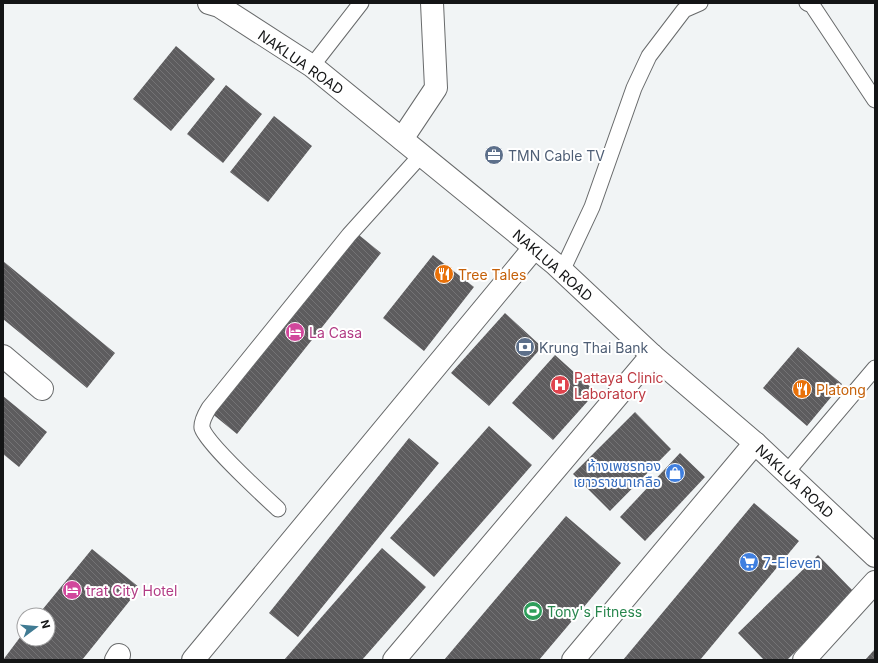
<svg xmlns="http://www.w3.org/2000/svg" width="878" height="663" viewBox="0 0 878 663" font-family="Inter,'Noto Sans Thai',sans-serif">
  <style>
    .building { fill: url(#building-back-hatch) }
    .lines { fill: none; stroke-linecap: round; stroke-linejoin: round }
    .service-casing { stroke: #686a6b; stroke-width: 17 }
    .minor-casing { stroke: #686a6b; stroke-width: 24 }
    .tertiary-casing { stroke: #686a6b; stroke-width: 24 }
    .service { stroke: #fff; stroke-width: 15 }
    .minor { stroke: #fff; stroke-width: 22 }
    .tertiary { stroke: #fff; stroke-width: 22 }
    .labels { text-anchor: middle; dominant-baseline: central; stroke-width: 4; stroke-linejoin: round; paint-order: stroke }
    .street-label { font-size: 14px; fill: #141516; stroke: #fff }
    .service-label { font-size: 14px; fill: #4e5e75; stroke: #fff; text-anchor: start }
    .food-label { font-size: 14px; fill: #c56008; stroke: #fff; text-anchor: start }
    .hotel-label { font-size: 14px; fill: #b23c85; stroke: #fff; text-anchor: start }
    .health-label { font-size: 14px; fill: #be3a42; stroke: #fff; text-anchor: start }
    .shop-label { font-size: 14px; fill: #366cbe; stroke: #fff; text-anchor: end }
    .leisure-label { font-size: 14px; fill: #27864d; stroke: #fff; text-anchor: start }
  </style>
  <defs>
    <pattern id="building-back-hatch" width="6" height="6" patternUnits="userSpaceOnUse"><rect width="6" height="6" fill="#5d5c5e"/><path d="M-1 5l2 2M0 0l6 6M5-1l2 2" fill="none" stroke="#747375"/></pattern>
  </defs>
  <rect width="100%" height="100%" fill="#f1f4f5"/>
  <path class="building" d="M 176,46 L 215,79 L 171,131 L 133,99 Z
    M 226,85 L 262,114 L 223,163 L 187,134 Z
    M 274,116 L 312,146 L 268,202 L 230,172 Z
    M 354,231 L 381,253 L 237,434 L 210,412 Z
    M 433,255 L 474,287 L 424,351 L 383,318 Z
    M 3,261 L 115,353 L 87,388 L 3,319 Z
    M 505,313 L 542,347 L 489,406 L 451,373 Z
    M 798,347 L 842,384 L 807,426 L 763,388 Z
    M 555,355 L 596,392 L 553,440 L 512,403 Z
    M 3,396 L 47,432 L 19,467 L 3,454 Z
    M 635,412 L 671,449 L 610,511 L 573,474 Z
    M 489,426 L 532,465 L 434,577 L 390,538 Z
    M 409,438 L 439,463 L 298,637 L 269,613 Z
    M 680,453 L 705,477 L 645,541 L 620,517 Z
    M 754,503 L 799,541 L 700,660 L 623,660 Z
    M 566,516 L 621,563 L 539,660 L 444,660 Z
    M 382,548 L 426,587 L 362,660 L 284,660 Z
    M 92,549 L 140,588 L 82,660 L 3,660 L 24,632 L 24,639 L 48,639 L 48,615 L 38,615 Z
    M 818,555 L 855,593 L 787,660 L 764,660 L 738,633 Z
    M 875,649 L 875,660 L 865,660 Z"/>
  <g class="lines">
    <defs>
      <path id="service" d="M 807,3 L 812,5 L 875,100
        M 312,66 L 361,3
        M 562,271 L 592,207 L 634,88 L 649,56 L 684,10 L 700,3
        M 786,473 L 875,368
        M 278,509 C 263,495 207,444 202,428 C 201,421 206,413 209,408 L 349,235 L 422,154"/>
      <path id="minor" d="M 402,139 L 436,88 L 432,3
        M 3,356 L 42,389
        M 116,660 L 119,655
        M 193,660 L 534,248
        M 394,660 L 652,355
        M 573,660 L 755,443
        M 804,660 L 875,582"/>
      <path id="tertiary" d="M 209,3 L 219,6 L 312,66 L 555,264 L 652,355 L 755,443 L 875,556"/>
    </defs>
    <use href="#service" class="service-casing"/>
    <use href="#minor" class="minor-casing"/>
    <use href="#tertiary" class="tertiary-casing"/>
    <use href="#service" class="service"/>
    <use href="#minor" class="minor"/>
    <use href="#tertiary" class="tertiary"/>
  </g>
  <defs>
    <symbol id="office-disc" viewBox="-11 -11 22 22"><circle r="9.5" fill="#5c6f8a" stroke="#fff"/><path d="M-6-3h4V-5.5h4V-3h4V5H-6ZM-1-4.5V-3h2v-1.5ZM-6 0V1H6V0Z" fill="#fff"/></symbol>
    <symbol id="restaurant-disc" viewBox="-11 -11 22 22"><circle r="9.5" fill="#e8710a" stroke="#fff"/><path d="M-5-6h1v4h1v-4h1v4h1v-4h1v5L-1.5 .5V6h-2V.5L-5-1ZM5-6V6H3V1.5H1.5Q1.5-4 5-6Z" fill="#fff"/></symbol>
    <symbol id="hotel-disc" viewBox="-11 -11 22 22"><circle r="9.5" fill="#d1479c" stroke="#fff"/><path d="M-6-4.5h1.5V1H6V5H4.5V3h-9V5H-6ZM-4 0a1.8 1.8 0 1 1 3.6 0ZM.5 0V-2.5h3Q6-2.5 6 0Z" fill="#fff"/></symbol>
    <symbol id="bank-disc" viewBox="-11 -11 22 22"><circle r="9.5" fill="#5c6f8a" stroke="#fff"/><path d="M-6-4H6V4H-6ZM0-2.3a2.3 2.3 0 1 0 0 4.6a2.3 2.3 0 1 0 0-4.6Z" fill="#fff"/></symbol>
    <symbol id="hospital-disc" viewBox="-11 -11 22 22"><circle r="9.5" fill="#e0444e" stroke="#fff"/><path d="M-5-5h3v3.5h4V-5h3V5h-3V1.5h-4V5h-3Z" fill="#fff"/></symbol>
    <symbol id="shop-disc" viewBox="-11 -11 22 22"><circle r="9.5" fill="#3f7fe0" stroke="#fff"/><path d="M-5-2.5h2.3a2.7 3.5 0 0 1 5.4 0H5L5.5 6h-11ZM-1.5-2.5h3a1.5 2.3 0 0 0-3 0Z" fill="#fff"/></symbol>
    <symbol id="supermarket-disc" viewBox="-11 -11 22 22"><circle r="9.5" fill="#3f7fe0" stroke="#fff"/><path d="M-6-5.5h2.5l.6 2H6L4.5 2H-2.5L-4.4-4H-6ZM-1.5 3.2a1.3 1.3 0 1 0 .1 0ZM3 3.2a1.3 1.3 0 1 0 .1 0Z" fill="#fff"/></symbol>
    <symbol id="stadium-disc" viewBox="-11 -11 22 22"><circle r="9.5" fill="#2e9e5b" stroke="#fff"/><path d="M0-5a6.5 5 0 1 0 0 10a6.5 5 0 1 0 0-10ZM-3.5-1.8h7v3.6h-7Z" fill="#fff"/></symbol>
  </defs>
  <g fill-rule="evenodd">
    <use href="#office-disc" x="483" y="144" width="22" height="22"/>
    <use href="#restaurant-disc" x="433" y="263" width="22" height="22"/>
    <use href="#hotel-disc" x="284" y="321" width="22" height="22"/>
    <use href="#bank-disc" x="514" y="336" width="22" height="22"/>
    <use href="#hospital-disc" x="549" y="374" width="22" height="22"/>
    <use href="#restaurant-disc" x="791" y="378" width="22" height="22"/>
    <use href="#shop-disc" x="664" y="462" width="22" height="22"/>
    <use href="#supermarket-disc" x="738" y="551" width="22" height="22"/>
    <use href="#hotel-disc" x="61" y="579" width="22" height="22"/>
    <use href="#stadium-disc" x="522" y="600" width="22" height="22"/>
  </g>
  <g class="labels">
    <g class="street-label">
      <text transform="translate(301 62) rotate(35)">NAKLUA ROAD</text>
      <text transform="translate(553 265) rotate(41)">NAKLUA ROAD</text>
      <text transform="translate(795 481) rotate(43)">NAKLUA ROAD</text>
    </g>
    <g class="service-label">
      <text x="508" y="155">TMN Cable TV</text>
      <text x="539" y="347">Krung Thai Bank</text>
    </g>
    <g class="food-label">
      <text x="458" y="274">Tree Tales</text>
      <text x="816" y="389">Platong</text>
    </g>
    <g class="hotel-label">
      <text x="309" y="332">La Casa</text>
      <text x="86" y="590">trat City Hotel</text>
    </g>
    <g class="health-label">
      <text x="574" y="377">Pattaya Clinic<tspan x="574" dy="16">Laboratory</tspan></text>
    </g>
    <g class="shop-label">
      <text x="661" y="465">ห้างเพชรทอง<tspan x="661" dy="16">เยาวราชนาเกลือ</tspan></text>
      <text x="763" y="562" text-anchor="start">7-Eleven</text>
    </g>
    <g class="leisure-label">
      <text x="547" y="611">Tony's Fitness</text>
    </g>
  </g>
  <rect width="878" height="663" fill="none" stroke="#141516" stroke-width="8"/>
  <g transform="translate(36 627) rotate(74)"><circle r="19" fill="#ffffff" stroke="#a1a1a2"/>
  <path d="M0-3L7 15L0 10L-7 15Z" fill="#407b93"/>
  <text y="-6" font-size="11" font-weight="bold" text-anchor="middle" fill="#141516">N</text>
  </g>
</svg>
